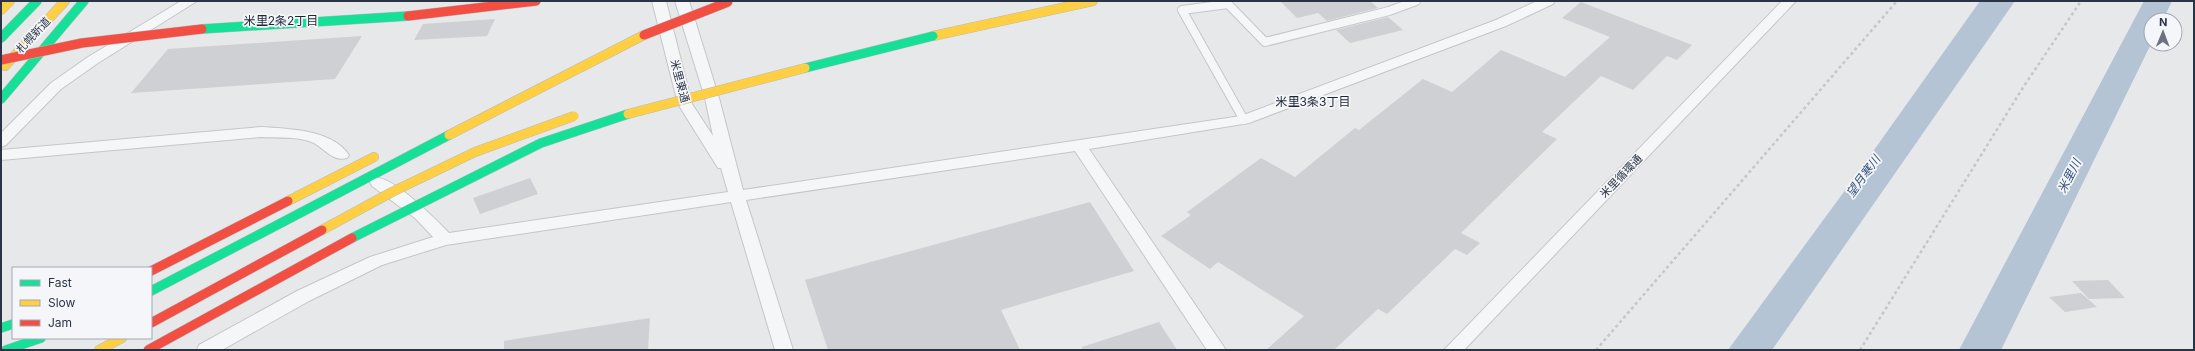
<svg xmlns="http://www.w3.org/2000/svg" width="2195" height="351" viewBox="0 0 2195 351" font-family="Inter,'Noto Sans JP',sans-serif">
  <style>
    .water { fill: #b4c4d5 }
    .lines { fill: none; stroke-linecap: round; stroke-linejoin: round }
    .river { fill: #b4c4d5; fill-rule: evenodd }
    .building { fill: #ced0d3 }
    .lane-casing { stroke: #c4c6c8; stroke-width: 10 }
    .street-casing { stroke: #c4c6c8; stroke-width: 2 }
    .fast-casing { stroke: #b8bbbf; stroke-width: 10 }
    .slow-casing { stroke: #b8bbbf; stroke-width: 10 }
    .jam-casing { stroke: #b8bbbf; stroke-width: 10 }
    .path { stroke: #c5c6ca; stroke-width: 2.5; stroke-dasharray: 3 3; stroke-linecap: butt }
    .lane { stroke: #f5f6f7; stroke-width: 8 }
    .street { fill: #f5f6f7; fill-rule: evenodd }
    .fast { stroke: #16e098; stroke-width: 9 }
    .slow { stroke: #ffcf43; stroke-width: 9 }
    .jam { stroke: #f24e42; stroke-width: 9 }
    .fast-bridge-casing { stroke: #b8bbbf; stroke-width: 10; stroke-linecap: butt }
    .slow-bridge-casing { stroke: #b8bbbf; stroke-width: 10; stroke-linecap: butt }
    .jam-bridge-casing { stroke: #b8bbbf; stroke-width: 10; stroke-linecap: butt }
    .fast-bridge { stroke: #16e098; stroke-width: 9 }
    .slow-bridge { stroke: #ffcf43; stroke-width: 9 }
    .jam-bridge { stroke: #f24e42; stroke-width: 9 }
    .labels { text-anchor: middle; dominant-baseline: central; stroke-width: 3.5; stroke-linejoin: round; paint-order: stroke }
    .street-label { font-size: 11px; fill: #2b3445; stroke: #f4f6f9 }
    .neighbourhood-label { font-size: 12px; fill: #1d2536; stroke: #f4f6f9 }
    .water-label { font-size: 12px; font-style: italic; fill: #34527a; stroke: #f4f6f9 }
  </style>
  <rect width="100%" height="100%" fill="#e6e8ea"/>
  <path class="water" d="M 1980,1 L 2015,1 L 1772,350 L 1728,350 L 1857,174 Z"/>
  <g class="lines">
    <path class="river" d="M 2144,1 L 2172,1 L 2163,20 L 2151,20 L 2151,44 L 2001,350 L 1959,350 Z"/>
  </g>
  <path class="building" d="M 1280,1 L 1370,1 L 1378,8 L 1327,21 L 1318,13 L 1297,18 Z
    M 1581,2 L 1692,45 L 1677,60 L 1667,56 L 1633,90 L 1601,76 L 1542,132 L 1557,139 L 1461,233 L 1480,243 L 1467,255 L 1455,249 L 1387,314 L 1378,309 L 1334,350 L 1266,350 L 1304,316 L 1218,262 L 1210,269 L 1161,236 L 1191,215 L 1187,212 L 1261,158 L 1295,177 L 1355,128 L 1359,130 L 1423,79 L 1452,92 L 1501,50 L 1565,77 L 1610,37 L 1562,18 Z
    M 1388,17 L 1403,30 L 1350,43 L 1336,30 Z
    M 495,19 L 487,36 L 414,40 L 423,24 Z
    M 362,36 L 335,79 L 131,93 L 168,49 Z
    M 530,178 L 538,194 L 480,214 L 473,198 Z
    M 1090,202 L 1134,271 L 1001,310 L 1020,350 L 828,350 L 805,280 Z
    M 2108,280 L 2125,298 L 2089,299 L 2072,281 Z
    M 2081,293 L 2097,307 L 2065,312 L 2049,297 Z
    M 650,318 L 648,350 L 504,350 L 504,341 Z
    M 1159,322 L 1177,350 L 1082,350 L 1082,347 Z"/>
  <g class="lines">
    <defs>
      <path id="lane" d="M 1244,120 L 1182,10 L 1228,4 L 1265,42 L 1389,11 L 1416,1"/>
      <path id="street" d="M 181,1 L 197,1 L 98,63 L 61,89 L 6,145 L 1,147 L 1,133 L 51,83 L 88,57 Z
        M 652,1 L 666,1 L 692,104 L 713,136 L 705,98 L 675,1 L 689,1 L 719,98 L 743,190 L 1241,116 L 1496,20 L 1537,1 L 1555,1 L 1553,4 L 1506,26 L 1249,123 L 1089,149 L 1226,350 L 1207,350 L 1075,151 L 746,200 L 793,350 L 775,350 L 731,202 L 446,245 L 382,265 L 309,301 L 222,350 L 197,350 L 199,345 L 297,291 L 370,257 L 433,237 L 415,218 L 372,186 L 370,182 L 372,178 C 391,173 435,219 449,233 L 728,192 L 721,168 L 718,168 L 678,104 Z
        M 1782,1 L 1796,1 L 1464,350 L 1444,350 Z
        M 261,127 C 288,129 332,129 349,155 L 347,158 C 333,162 325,149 314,143 C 299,136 277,138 261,137 L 1,160 L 1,150 Z"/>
      <path id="fast" d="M 202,29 L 408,16
        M 1,38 L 37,1
        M 1,99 L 84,1
        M 151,291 L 449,135
        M 1,328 L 13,324
        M 6,350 L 41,338"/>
      <path id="slow" d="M 1,10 L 10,1
        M 933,36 L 1093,1
        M 5,66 L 65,1
        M 449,135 L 644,35
        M 288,201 L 374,157
        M 99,350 L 122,338"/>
      <path id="jam" d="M 408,16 L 536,1
        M 151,271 L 288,201"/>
    </defs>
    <use href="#lane" class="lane-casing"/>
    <use href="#street" class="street-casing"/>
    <use href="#fast" class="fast-casing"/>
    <use href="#slow" class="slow-casing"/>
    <use href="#jam" class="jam-casing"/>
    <path class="path" d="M 1596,350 L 1897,1
      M 1860,350 L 2024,86 L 2081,1"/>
    <use href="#lane" class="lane"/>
    <use href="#street" class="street"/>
    <use href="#fast" class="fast"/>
    <use href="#slow" class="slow"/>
    <use href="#jam" class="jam"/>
    <defs>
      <path id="fast-bridge" d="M 805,68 L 933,36
        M 352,238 L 541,143 L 628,114"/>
      <path id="slow-bridge" d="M 628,114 L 805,68
        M 322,230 L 392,192 L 475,152 L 574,116"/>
      <path id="jam-bridge" d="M 644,35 L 728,2
        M 1,60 L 82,43 L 202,29
        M 151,323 L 322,230
        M 148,350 L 352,238"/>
    </defs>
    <use href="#fast-bridge" class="fast-bridge-casing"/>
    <use href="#slow-bridge" class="slow-bridge-casing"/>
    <use href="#jam-bridge" class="jam-bridge-casing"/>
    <use href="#fast-bridge" class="fast-bridge"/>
    <use href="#slow-bridge" class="slow-bridge"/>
    <use href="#jam-bridge" class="jam-bridge"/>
  </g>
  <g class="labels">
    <g class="street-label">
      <text transform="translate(33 35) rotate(-47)">札幌新道</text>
      <text transform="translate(680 81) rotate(75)">米里東通</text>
      <text transform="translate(1621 176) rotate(-46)">米里循環通</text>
    </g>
    <g class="neighbourhood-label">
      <text x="281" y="20">米里2条2丁目</text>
      <text x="1313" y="101">米里3条3丁目</text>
    </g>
    <g class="water-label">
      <text transform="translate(1863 176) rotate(-54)">望月寒川</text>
      <text transform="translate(2069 176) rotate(-63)">米里川</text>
    </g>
  </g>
  <rect width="2195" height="351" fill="none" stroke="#2b3445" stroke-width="4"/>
  <rect x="12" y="267" width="140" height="72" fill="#f4f6f9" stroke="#a4a8b1"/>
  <rect x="20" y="280" width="20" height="6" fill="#16e098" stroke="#a4a8b1"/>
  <text x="48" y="287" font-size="12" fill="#2b3445">Fast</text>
  <rect x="20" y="300" width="20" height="6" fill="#ffcf43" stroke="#a4a8b1"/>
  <text x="48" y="307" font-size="12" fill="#2b3445">Slow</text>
  <rect x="20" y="320" width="20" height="6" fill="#f24e42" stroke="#a4a8b1"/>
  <text x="48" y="327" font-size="12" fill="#2b3445">Jam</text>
  <g transform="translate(2163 32) rotate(1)"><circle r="19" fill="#f4f6f9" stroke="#a4a8b1"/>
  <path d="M0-3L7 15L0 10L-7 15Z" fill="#6c737f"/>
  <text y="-6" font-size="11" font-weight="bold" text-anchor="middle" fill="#2b3445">N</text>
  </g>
</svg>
